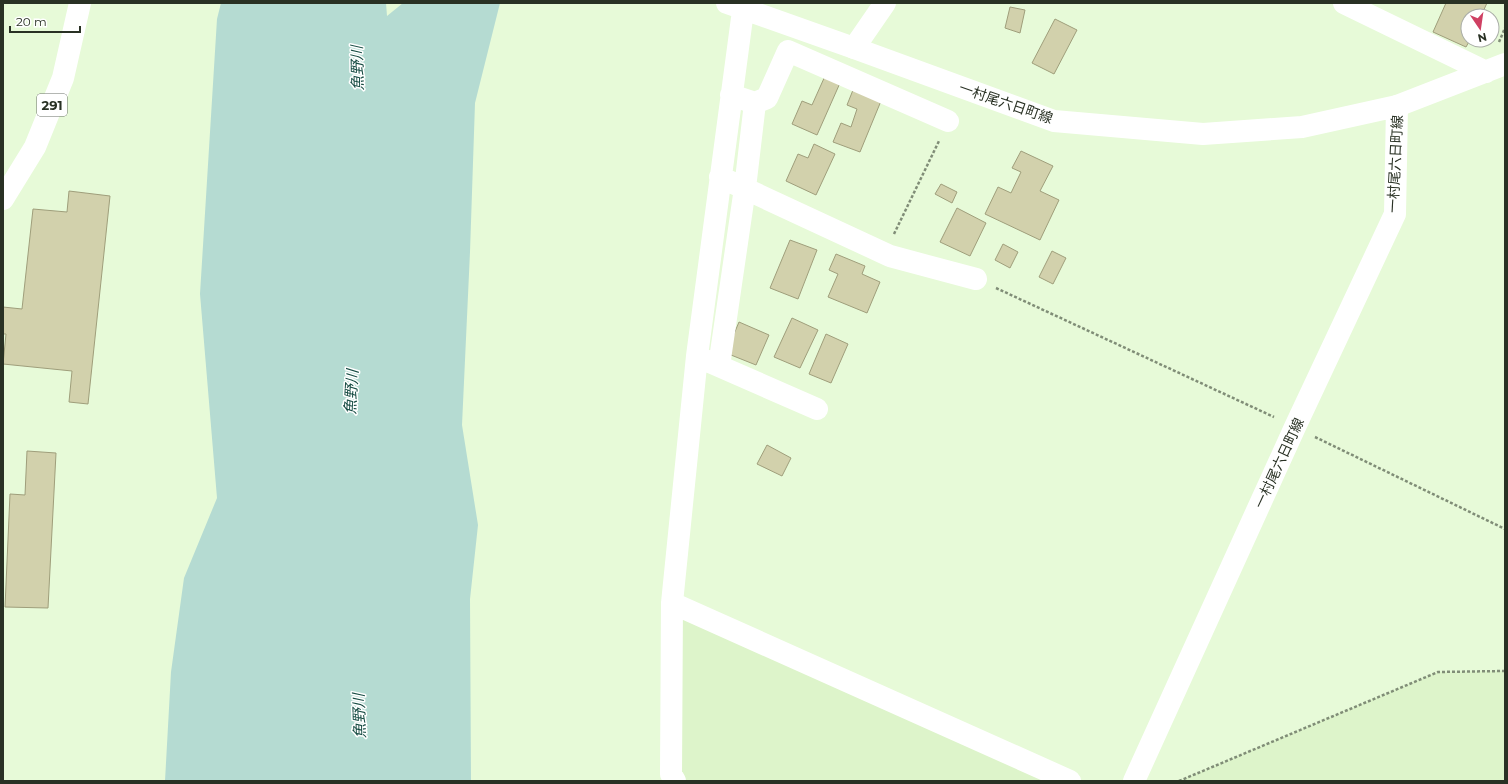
<svg xmlns="http://www.w3.org/2000/svg" width="1508" height="784" viewBox="0 0 1508 784" font-family="Montserrat,'Noto Sans JP',sans-serif">
  <style>
    .built { fill: #ddf4ca }
    .water { fill: #b5dbd2 }
    .building { fill: #d2d1ac; stroke: #9f9e7b }
    .lines { fill: none; stroke-linecap: round; stroke-linejoin: round }
    .path { stroke: #808d77; stroke-width: 2.5; stroke-dasharray: 3 2; stroke-linecap: butt }
    .minor { stroke: #fff; stroke-width: 22 }
    .major { stroke: #fff; stroke-width: 22 }
    .highway { stroke: #fff; stroke-width: 22 }
    .labels { text-anchor: middle; dominant-baseline: central; stroke-width: 3; stroke-linejoin: round; paint-order: stroke }
    .shield { fill: #fff; stroke: #696f66; stroke-width: 1 }
    .shield-label { font-size: 13px; font-weight: bold; fill: #293124 }
    .street-label { font-size: 14px; fill: #293124; stroke: #fff }
    .water-label { font-size: 15px; font-style: italic; fill: #174c43; stroke: #fff }
  </style>
  <rect width="100%" height="100%" fill="#e7fad8"/>
  <path class="built" d="M 672,603 L 1070,781 L 675,781 Z
    M 1505,671 L 1505,781 L 1179,781 L 1438,672 Z"/>
  <path class="water" d="M 221,3 L 386,3 L 387,16 L 403,3 L 500,3 L 475,103 L 470,252 L 462,425 L 478,525 L 470,599 L 471,781 L 165,781 L 171,672 L 184,578 L 217,498 L 200,294 L 217,19 Z"/>
  <path class="building" d="M 1446,3 L 1487,3 L 1481,16 L 1468,16 L 1468,40 L 1470,40 L 1466,47 L 1433,32 Z
    M 1010,7 L 1025,10 L 1020,33 L 1005,28 Z
    M 1055,19 L 1077,30 L 1054,74 L 1032,63 Z
    M 825,76 L 840,83 L 817,135 L 792,124 L 802,101 L 812,105 Z
    M 853,90 L 881,101 L 860,152 L 833,142 L 841,123 L 851,127 L 857,109 L 847,105 Z
    M 814,144 L 835,154 L 816,195 L 786,181 L 798,154 L 808,158 Z
    M 1021,151 L 1053,166 L 1040,191 L 1059,200 L 1040,240 L 985,214 L 998,187 L 1011,193 L 1021,172 L 1012,168 Z
    M 941,184 L 957,192 L 952,203 L 935,194 Z
    M 69,191 L 110,196 L 88,404 L 69,402 L 72,371 L 3,364 L 6,334 L 3,334 L 3,307 L 22,309 L 33,209 L 67,212 Z
    M 957,208 L 986,223 L 970,256 L 940,242 Z
    M 790,240 L 817,250 L 798,299 L 770,288 Z
    M 1003,244 L 1018,252 L 1010,268 L 995,260 Z
    M 1052,251 L 1066,258 L 1053,284 L 1039,277 Z
    M 836,254 L 865,266 L 862,274 L 880,282 L 867,313 L 828,297 L 838,274 L 829,270 Z
    M 792,318 L 818,330 L 800,368 L 774,357 Z
    M 739,322 L 769,335 L 756,365 L 726,353 Z
    M 826,334 L 848,344 L 831,383 L 809,374 Z
    M 767,445 L 791,458 L 782,476 L 757,464 Z
    M 27,451 L 56,453 L 48,608 L 5,607 L 10,494 L 25,495 Z"/>
  <g class="lines">
    <path class="path" d="M 1499,42 L 1505,28
      M 894,234 L 939,141
      M 996,288 L 1274,417
      M 1315,437 L 1505,529
      M 1179,781 L 1438,672 L 1505,671"/>
    <path class="minor" d="M 727,3 L 854,48
      M 1344,3 L 1486,72
      M 731,95 L 755,103 L 767,98 L 788,51 L 948,121
      M 1397,106 L 1505,64
      M 720,177 L 890,256 L 976,279
      M 705,360 L 817,409
      M 719,366 L 745,188 L 755,103
      M 672,603 L 1070,781
      M 675,781 L 671,774 L 672,603 L 697,356 L 744,3"/>
    <path class="major" d="M 885,3 L 854,48 L 1054,121 L 1203,134 L 1302,127 L 1397,106 L 1395,214 L 1295,427 L 1134,781"/>
    <path class="highway" d="M 3,199 L 35,147 L 63,78 L 80,3"/>
  </g>
  <g class="labels">
    <rect class="shield" x="37" y="94" width="30" height="22" rx="3"/>
    <g class="shield-label">
      <text x="52" y="105">291</text>
    </g>
    <g class="street-label">
      <text transform="translate(1006 103) rotate(19)">一村尾六日町線</text>
      <text transform="translate(1395 164) rotate(-87)">一村尾六日町線</text>
      <text transform="translate(1279 463) rotate(-65)">一村尾六日町線</text>
    </g>
    <g class="water-label">
      <text transform="translate(357 68) rotate(-91)">魚野川</text>
      <text transform="translate(351 392) rotate(-87)">魚野川</text>
      <text transform="translate(359 716) rotate(-92)">魚野川</text>
    </g>
  </g>
  <rect width="1508" height="784" fill="none" stroke="#293124" stroke-width="8"/>
  <g transform="translate(1480 28) rotate(167)"><circle r="19" fill="#ffffff" stroke="#a9ada7"/>
  <path d="M0-3L7 15L0 10L-7 15Z" fill="#cf4063"/>
  <text y="-6" font-size="11" font-weight="bold" text-anchor="middle" fill="#293124">N</text>
  </g>
  <path d="M10 26v6h70v-6" fill="none" stroke="#293124" stroke-width="2"/>
  <text x="16" y="26" font-size="12" fill="#293124" stroke="#ffffff" stroke-width="3" paint-order="stroke">20 m</text>
</svg>
